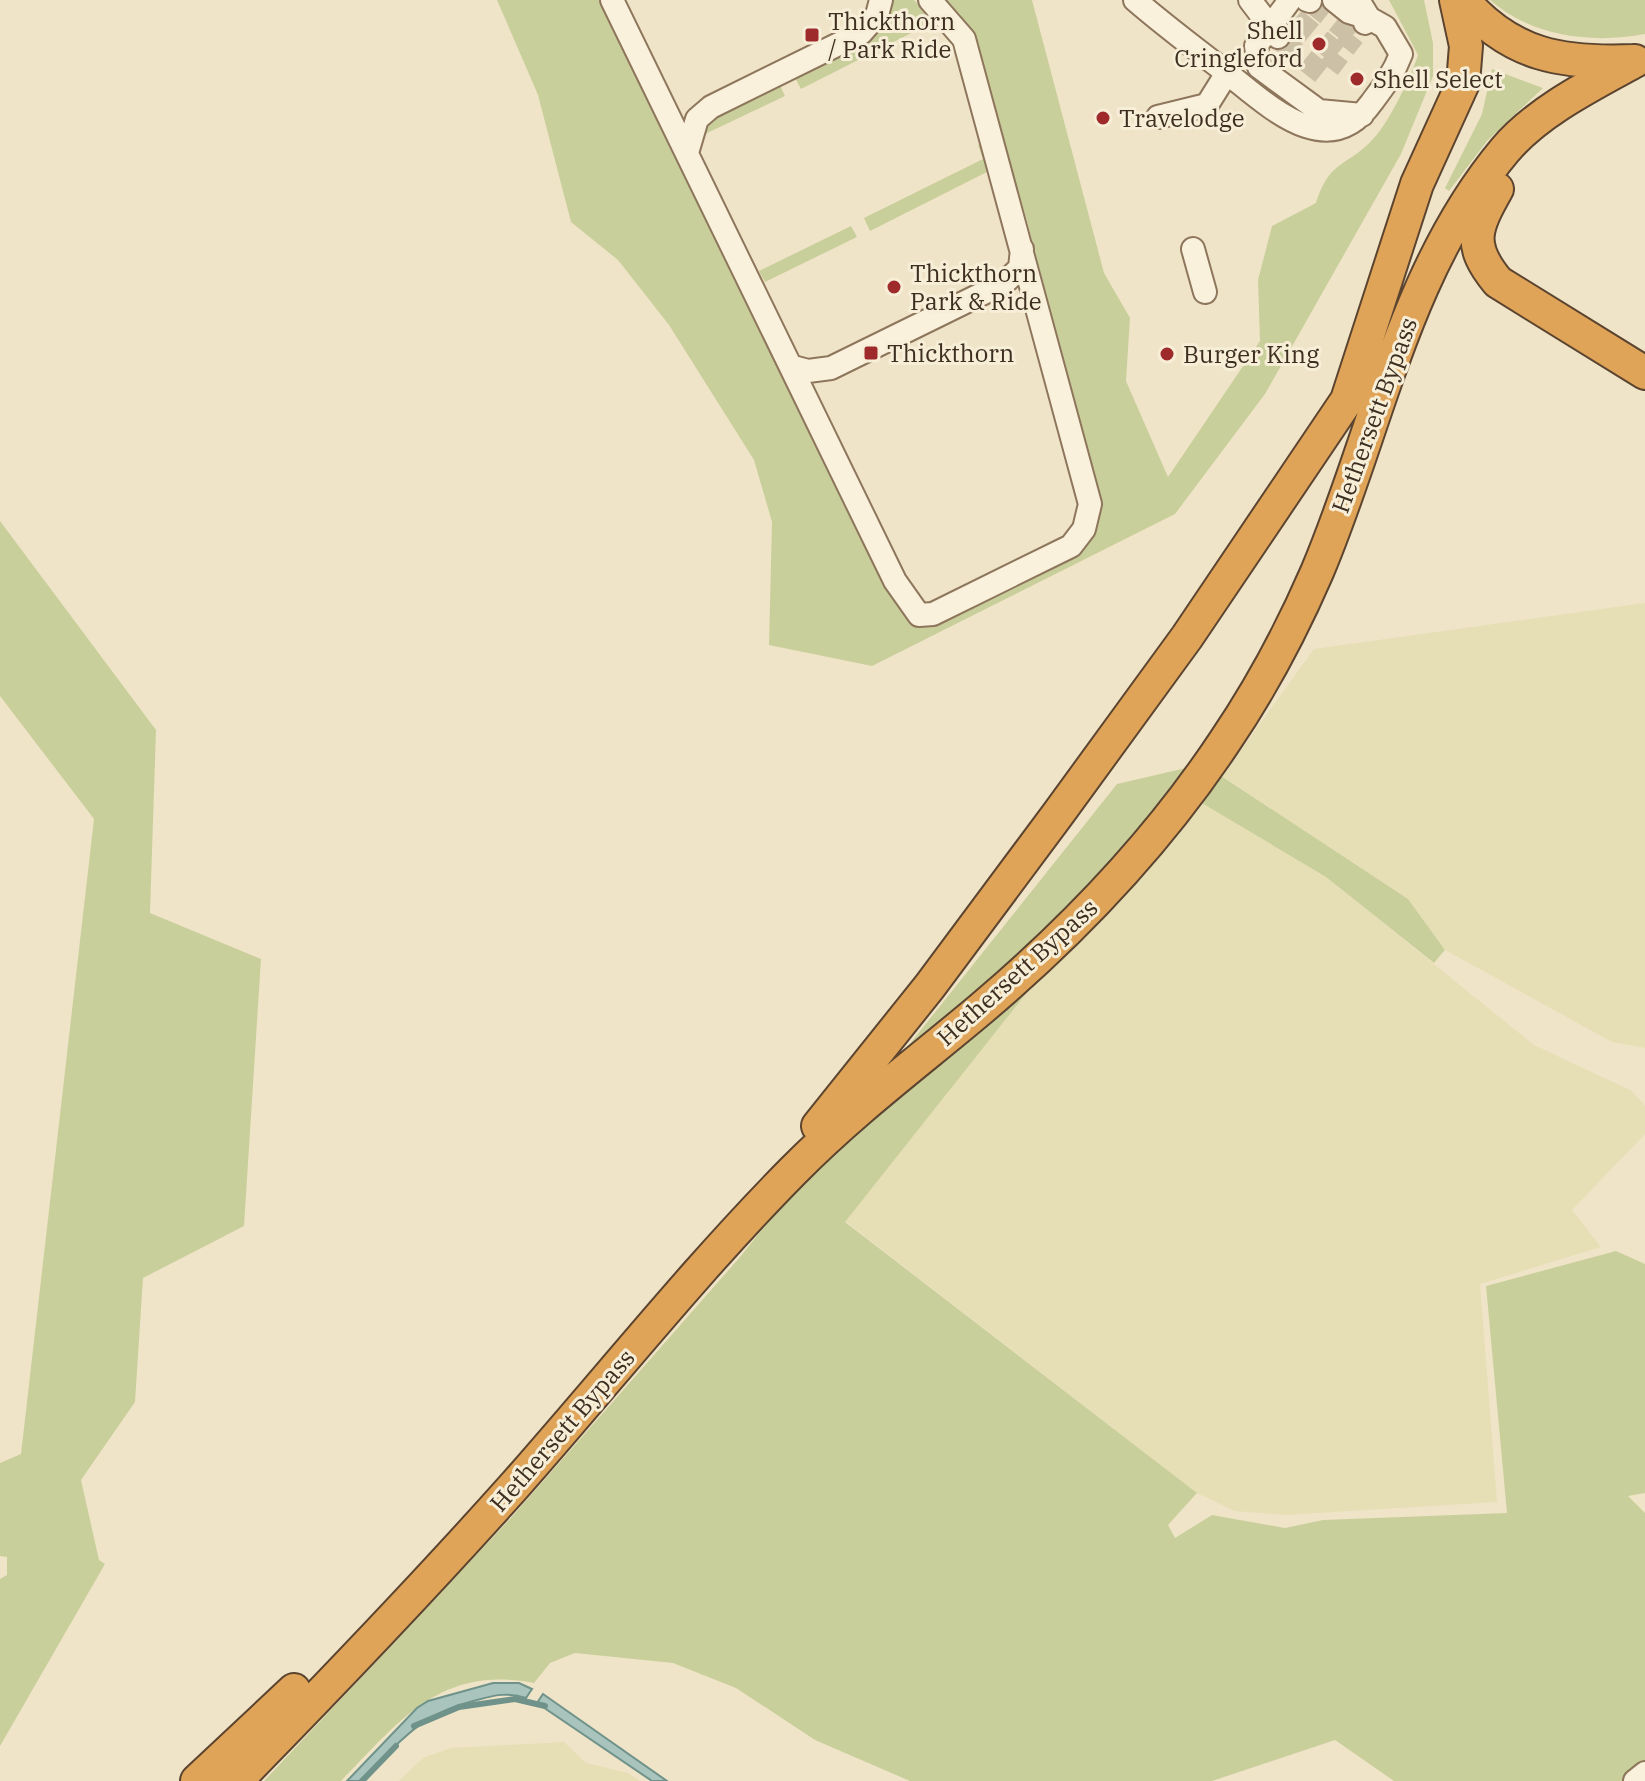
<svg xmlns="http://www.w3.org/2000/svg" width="1645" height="1781" viewBox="0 0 1645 1781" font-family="'IBM Plex Serif',serif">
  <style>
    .farmland { fill: #e6deb5 }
    .green { fill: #c9cf9b }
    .water { fill: #a9c4bc; stroke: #6f938a; stroke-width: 2 }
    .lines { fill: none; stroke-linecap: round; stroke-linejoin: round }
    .stream { stroke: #6f938a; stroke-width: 6 }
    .minor-tunnel { stroke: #ccc0a6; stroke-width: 22; stroke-dasharray: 22 11; stroke-linecap: butt }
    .minor-casing { stroke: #8d765c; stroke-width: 26 }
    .highway-casing { stroke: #5b4430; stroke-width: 36 }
    .minor { stroke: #faf1dc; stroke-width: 22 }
    .highway { stroke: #e0a458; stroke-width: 32 }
    .poi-dot { fill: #9e2a2b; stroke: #f7eed8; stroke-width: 3 }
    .labels { text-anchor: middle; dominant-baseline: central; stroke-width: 6; stroke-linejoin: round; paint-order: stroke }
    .poi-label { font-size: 24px; fill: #3d2e20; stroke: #f7eed8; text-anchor: start }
    .street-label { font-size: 24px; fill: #3d2e20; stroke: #f7eed8 }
  </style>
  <rect width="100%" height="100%" fill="#f0e4c8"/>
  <path class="farmland" d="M 1645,603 L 1645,1048 L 1612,1042 L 1445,950 L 1408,899 L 1222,776 L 1314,649 Z
    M 1185,793 L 1326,877 L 1534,1045 L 1632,1091 L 1645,1106 L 1645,1134 L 1572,1210 L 1601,1247 L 1480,1284 L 1497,1502 L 1285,1515 L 1235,1511 L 1197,1493 L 845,1221 Z
    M 564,1742 L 586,1763 L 628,1773 L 640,1781 L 399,1781 L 423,1758 L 451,1748 Z"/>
  <path class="green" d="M 497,0 L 601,0 L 897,602 L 905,612 L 1076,554 L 1096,487 L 1027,221 L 974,46 L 960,14 L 943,0 L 1032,0 L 1104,273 L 1130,318 L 1126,381 L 1168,477 L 1260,341 L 1258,280 L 1272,226 L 1316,203 C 1331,158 1345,169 1373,139 C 1389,123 1411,76 1418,55 L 1389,0 L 1424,0 L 1433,43 L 1433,76 L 1401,154 L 1265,394 L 1175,514 L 872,666 L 769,645 L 772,522 L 754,460 L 669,325 L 618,260 L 571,222 L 538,95 Z
    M 888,0 L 914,0 L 935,21 L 801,89 L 794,76 Z
    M 1490,0 L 1645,0 L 1645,34 C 1592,44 1532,37 1490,0 Z
    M 1492,69 L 1543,88 L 1487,141 L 1449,191 L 1445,188 L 1482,114 Z
    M 779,83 L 785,96 L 703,135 L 707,118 Z
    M 984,142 L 991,170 L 870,231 L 864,218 L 983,159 L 978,145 Z
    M 851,226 L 857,237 L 765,282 L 759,271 Z
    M 0,521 L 156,730 L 150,913 L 261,959 L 244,1226 L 143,1278 L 135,1402 L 81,1480 L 99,1560 L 105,1564 L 0,1746 L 0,1579 L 7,1575 L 7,1557 L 0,1556 L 0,1463 L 21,1454 L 94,819 L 0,696 Z
    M 1203,764 L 1408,899 L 1445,950 L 1434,963 L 1326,877 L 1185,793 L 845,1222 L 1197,1493 L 1168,1525 L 1175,1538 L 1212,1515 L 1285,1528 L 1323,1520 L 1507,1513 L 1486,1286 L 1616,1251 L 1645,1264 L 1645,1493 L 1628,1496 L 1645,1513 L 1645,1773 L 1639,1781 L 1394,1781 L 1335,1740 L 1212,1781 L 910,1781 L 815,1740 L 736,1688 L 673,1663 L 575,1653 L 550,1663 L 534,1683 C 440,1665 400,1721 341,1781 L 264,1781 L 509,1520 L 740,1257 L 1117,784 Z"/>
  <path class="water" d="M 493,1683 L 519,1683 L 532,1689 L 526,1698 C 509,1692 494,1695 477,1700 C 419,1714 401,1741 360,1781 L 347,1781 L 417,1708 L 428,1701 Z
    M 543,1694 L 667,1781 L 652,1781 L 537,1703 Z"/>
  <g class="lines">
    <path class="stream" d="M 414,1726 L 459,1707 L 515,1699 L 545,1706
      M 362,1781 L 396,1746"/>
    <path class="minor-tunnel" d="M 1310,1 L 1354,36 L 1360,28
      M 1295,19 L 1339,55 L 1354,36
      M 1279,39 L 1324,75 L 1339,55"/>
    <defs>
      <path id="minor" d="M 612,0 L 895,581 L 919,615 L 933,614 L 1071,546 L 1084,529 L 1090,504 L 964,39 L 930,0
        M 1135,0 C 1165,26 1196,49 1227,73 C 1270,107 1328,164 1372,102 C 1384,86 1394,73 1401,54 L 1385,27 L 1369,18 L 1358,0
        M 1250,0 L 1278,37
        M 1290,0 L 1256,46 L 1259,67 L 1319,111 L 1362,115
        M 1307,0 L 1310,1
        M 1334,0 L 1349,12 L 1369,18 L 1365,23
        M 1158,117 L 1207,105 L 1227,73
        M 687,153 L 697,119 L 711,107 L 861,33 L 877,15 L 881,0
        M 1193,249 L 1205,292
        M 793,367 L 808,371 L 831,368 L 1004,283 L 1020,268 L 1022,249
        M 1635,1781 L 1645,1773"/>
      <path id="highway" d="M 1463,0 C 1511,56 1563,64 1634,61
        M 1497,189 C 1475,228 1467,245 1498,282 L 1645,373
        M 818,1126 L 930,986 L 1058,814 L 1187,637 L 1347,400 L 1417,184 L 1463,83 L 1466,46 L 1456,0
        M 197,1781 L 294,1690
        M 236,1781 C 331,1684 425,1586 516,1484 C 608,1380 695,1270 793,1171 C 852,1111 918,1062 982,1008 C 1074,930 1158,842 1225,741 C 1261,688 1291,632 1317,572 C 1377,431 1403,272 1505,150 C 1537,112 1591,85 1635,61"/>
    </defs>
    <use href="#minor" class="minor-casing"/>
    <use href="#highway" class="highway-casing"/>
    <use href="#minor" class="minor"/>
    <use href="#highway" class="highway"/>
  </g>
  <g class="poi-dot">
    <rect x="804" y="27" width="16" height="16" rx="4"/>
    <circle cx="1319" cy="44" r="8"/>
    <circle cx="1357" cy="79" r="8"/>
    <circle cx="1103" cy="118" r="8"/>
    <circle cx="894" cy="287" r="8"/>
    <rect x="863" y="345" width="16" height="16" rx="4"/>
    <circle cx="1167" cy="354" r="8"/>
  </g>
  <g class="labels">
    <g class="poi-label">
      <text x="828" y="21">Thickthorn<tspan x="828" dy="28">/ Park Ride</tspan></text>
      <text x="1303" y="30" text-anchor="end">Shell<tspan x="1303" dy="28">Cringleford</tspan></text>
      <text x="1373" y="79">Shell Select</text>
      <text x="1119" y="118">Travelodge</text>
      <text x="910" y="273">Thickthorn<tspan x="910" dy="28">Park &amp; Ride</tspan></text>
      <text x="887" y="353">Thickthorn</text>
      <text x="1183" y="354">Burger King</text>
    </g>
    <g class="street-label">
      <text transform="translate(1374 415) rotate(-70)">Hethersett Bypass</text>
      <text transform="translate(1017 972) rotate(-42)">Hethersett Bypass</text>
      <text transform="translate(562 1430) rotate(-49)">Hethersett Bypass</text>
    </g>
  </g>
</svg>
